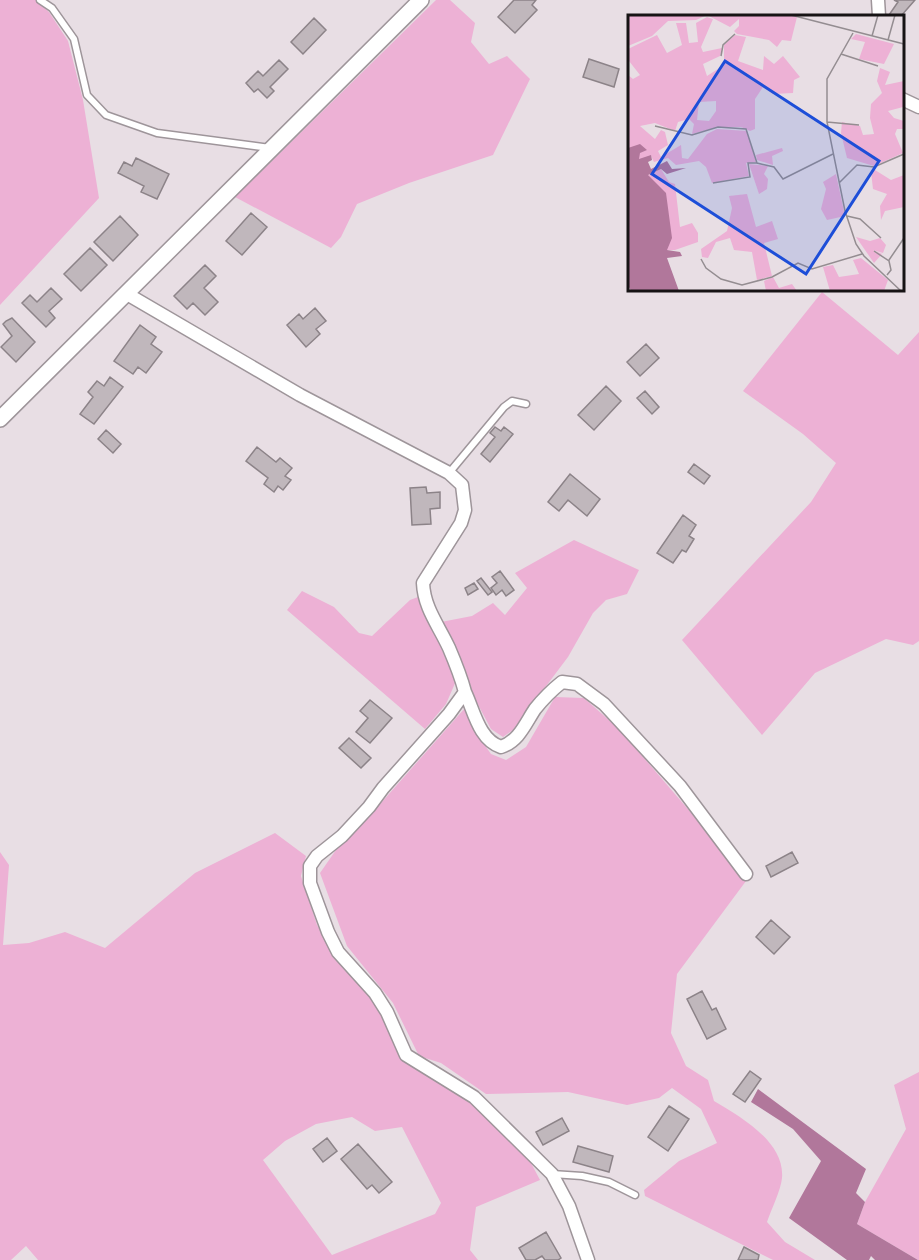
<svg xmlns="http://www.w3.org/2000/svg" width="919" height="1260" viewBox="0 0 919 1260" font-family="Montserrat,sans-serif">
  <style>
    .green { fill: #edb1d5; fill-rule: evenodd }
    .water { fill: #b1779b }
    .building { fill: #c0b7bc; stroke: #8c8388; stroke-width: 1.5 }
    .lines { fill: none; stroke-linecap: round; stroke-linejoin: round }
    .service-casing { stroke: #9e959a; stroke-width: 9 }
    .minor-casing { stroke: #9e959a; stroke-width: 15 }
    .tertiary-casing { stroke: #9e959a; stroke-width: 18 }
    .service { stroke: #fff; stroke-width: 6 }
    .minor { stroke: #fff; stroke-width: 12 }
    .tertiary { stroke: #fff; stroke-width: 15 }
    .inset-road { fill: none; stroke: #948d91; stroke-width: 1.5 }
    .view { fill: #1d4ed8; fill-opacity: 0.15; stroke: #1d4ed8; stroke-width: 3 }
    .inset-edge { fill: none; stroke: #161314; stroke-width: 3 }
  </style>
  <rect width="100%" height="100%" fill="#e8dee4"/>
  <path class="green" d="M 0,0 L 36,0 L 49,12 L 68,41 L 83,100 L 99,198 L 0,305 Z
    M 436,0 L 450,0 L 475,23 L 471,42 L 489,64 L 507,56 L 530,79 L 493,155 L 409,183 L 357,204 L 341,237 L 331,248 L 235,197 Z
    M 822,292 L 898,355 L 919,332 L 919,641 L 913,645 L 886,639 L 815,673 L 762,735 L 682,640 L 811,502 L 836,463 L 803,434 L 743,391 Z
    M 574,540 L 639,570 L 627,594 L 606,600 L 593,613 L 568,657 L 513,730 L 503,737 L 491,729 L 475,699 L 441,622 L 472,616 L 493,603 L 505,615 L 527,588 L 515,573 Z
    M 302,591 L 334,607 L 359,633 L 372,636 L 410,600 L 418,597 L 456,681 L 446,704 L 425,729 L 287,610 Z
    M 555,697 L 584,698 L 619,729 L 693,815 L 746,881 L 677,974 L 671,1033 L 686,1066 L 708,1080 L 714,1101 C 741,1117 785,1142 782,1178 C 781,1190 771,1210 767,1222 L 785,1242 L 815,1260 L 773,1260 L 645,1196 L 644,1190 L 679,1161 L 717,1143 L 701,1109 L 672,1088 L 659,1098 L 627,1105 L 568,1092 L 486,1094 L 441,1063 L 419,1056 L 393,1003 L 347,946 L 320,873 L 336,850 L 381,803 L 465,708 L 476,733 L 491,754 L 506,760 L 526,747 Z
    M 275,833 L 306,856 L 301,876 L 317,925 L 334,953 L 376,1001 L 400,1054 L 477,1106 L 531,1163 L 540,1180 L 476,1207 L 470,1250 L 478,1260 L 38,1260 L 26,1246 L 11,1260 L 0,1260 L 0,852 L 9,865 L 3,945 L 29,943 L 65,932 L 105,948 L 195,873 ZM 352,1117 L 375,1131 L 402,1127 L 441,1203 L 435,1214 L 332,1255 L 263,1160 L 285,1141 L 316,1124 Z
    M 919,1072 L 919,1260 L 918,1260 L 857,1224 L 865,1202 L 906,1129 L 894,1085 Z"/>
  <path class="water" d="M 758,1089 L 866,1169 L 856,1193 L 865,1202 L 857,1224 L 918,1260 L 875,1260 L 871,1256 L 869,1260 L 847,1260 L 789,1218 L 821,1161 L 793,1129 L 751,1102 Z"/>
  <path class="building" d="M 514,0 L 536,0 L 532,5 L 537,10 L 515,33 L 498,17 Z
    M 894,0 L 915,0 L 901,16 L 891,16 L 889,15 L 898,2 Z
    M 314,18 L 326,30 L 303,54 L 291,42 Z
    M 589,59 L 619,69 L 614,87 L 583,77 Z
    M 279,60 L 288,69 L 270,87 L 274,91 L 267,98 L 258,89 L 254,92 L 246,83 L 258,71 L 263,76 Z
    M 136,158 L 169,174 L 157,199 L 141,192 L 144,186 L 118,173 L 124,162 L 132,166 Z
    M 251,213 L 267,227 L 242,255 L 226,241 Z
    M 120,216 L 138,235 L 113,261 L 94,242 Z
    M 90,248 L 107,265 L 81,291 L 64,274 Z
    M 205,265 L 216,276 L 204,288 L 218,302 L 205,315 L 193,303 L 187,309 L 174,296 Z
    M 51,288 L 62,299 L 49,311 L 55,318 L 46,327 L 22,303 L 30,295 L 37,302 Z
    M 315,308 L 326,321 L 316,329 L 320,334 L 306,347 L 287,325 L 299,314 L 303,319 Z
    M 12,318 L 35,342 L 16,362 L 1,347 L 12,336 L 3,324 L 6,321 Z
    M 140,325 L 156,337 L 151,344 L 162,352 L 146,373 L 138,367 L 133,374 L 114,361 Z
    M 646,344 L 659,358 L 640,376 L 627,362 Z
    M 110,377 L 123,387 L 94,424 L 80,414 L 93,397 L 88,392 L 97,381 L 104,386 Z
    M 606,386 L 621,401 L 594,430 L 578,415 Z
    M 645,391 L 659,407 L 652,414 L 637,398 Z
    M 495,427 L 501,431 L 504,427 L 513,434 L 490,462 L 481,454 L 495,437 L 490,433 Z
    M 106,430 L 121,444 L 113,453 L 98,439 Z
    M 257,447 L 276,462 L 280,458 L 292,468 L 285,476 L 291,480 L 283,490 L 278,486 L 274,492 L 264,484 L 268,478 L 246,461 Z
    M 694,464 L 710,476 L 704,484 L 688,472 Z
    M 570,474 L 600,499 L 587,516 L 568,500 L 559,511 L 548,502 Z
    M 426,487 L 427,493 L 440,492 L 440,508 L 430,509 L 431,524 L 412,525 L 410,488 Z
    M 683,515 L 696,525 L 689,536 L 694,539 L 686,552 L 682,550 L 673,563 L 657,553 Z
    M 500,571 L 514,590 L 506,596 L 502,590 L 496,595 L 491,588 L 497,583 L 492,577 Z
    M 481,578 L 492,592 L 488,595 L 477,581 Z
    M 474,583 L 478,589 L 468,595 L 465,588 Z
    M 370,700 L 392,718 L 370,743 L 356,732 L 368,718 L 360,711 Z
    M 349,738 L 371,758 L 361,768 L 339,748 Z
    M 792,852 L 798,863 L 771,877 L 766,866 Z
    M 771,920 L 790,937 L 774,954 L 756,937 Z
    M 702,991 L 712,1010 L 716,1008 L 726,1029 L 707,1039 L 687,999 Z
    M 750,1071 L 761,1079 L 745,1102 L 733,1094 Z
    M 669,1106 L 689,1119 L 668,1151 L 648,1137 Z
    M 562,1118 L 569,1131 L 543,1145 L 536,1132 Z
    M 327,1138 L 337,1151 L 323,1162 L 313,1149 Z
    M 358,1144 L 392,1182 L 379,1193 L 372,1185 L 367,1189 L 341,1159 Z
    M 578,1146 L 613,1156 L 609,1172 L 573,1162 Z
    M 546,1232 L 561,1258 L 558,1260 L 545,1260 L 542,1256 L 535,1260 L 526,1260 L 519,1248 Z
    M 744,1247 L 759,1255 L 758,1260 L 738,1260 Z"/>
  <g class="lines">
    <defs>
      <path id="service" d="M 40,0 L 52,8 L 74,39 L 87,95 L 106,115 L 157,133 L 270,148
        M 449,473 L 504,407 L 512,401 L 526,404
        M 552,1174 L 582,1176 L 609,1182 L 635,1195"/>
      <path id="minor" d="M 878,0 L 879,16
        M 902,99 L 919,107
        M 127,294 L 300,395 L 449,473 L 462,485 L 465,510 L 461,523 L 423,583 C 424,608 439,626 449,648 C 455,662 461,677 465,692 L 449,714 L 383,788 L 369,807 L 342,836 L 317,856 L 310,866 L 310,883 L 328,932 L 338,952 L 375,993 L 387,1012 L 406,1055 L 474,1097 L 552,1174 L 569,1206 L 588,1260
        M 465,692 C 474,711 479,740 501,747 C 519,741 525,724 535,709 C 543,699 552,690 562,682 L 577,684 L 604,704 L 680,786 L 746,874"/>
      <path id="tertiary" d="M 0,419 L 421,0"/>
    </defs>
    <use href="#service" class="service-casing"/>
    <use href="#minor" class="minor-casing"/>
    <use href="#tertiary" class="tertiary-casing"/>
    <use href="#service" class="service"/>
    <use href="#minor" class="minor"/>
    <use href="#tertiary" class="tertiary"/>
  </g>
  <g transform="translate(628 15)">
    <rect width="276" height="276" fill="#e8dee4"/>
    <path d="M 0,0 L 161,0 L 169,2 L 163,26 L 154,25 L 149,32 L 141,25 L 109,19 L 106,16 L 111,11 L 111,4 L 102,12 L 79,0 L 68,5 L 40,6 L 24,21 L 0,31 ZM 79,2 L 85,4 L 73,32 L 75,37 L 94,33 L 92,41 L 75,49 L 79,61 L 96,50 L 96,30 L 107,20 L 118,22 L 110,46 L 135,55 L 136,41 L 146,49 L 155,41 L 172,62 L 166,65 L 165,78 L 145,79 L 135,72 L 127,84 L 127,114 L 122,116 L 113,112 L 90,112 L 64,119 L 66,109 L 61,104 L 50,107 L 47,116 L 27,108 L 12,111 L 27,124 L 33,115 L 37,117 L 40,130 L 30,136 L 33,142 L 53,130 L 54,143 L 60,144 L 79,119 L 89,114 L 119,116 L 128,147 L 118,148 L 121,161 L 84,168 L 78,152 L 71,146 L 48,150 L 40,143 L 26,147 L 23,141 L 11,145 L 0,133 L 0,60 L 5,64 L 12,60 L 1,46 L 0,34 L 29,20 L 39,38 L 54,30 L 48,8 L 58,8 L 61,28 L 70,27 L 68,8 ZM 88,86 L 88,96 L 81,106 L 69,105 L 71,87 ZM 228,19 L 266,29 L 256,49 L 231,44 L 237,27 L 223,24 ZM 252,53 L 262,57 L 257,70 L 276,66 L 275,92 L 260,96 L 266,103 L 276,106 L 276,114 L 269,114 L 267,119 L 275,138 L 246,151 L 219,143 L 213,118 L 214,107 L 232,111 L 235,120 L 246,119 L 242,103 L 243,89 L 254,78 L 249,66 ZM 154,133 L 155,136 L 144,141 L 145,150 L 129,145 L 128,140 ZM 121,149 L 140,151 L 136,159 L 140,164 L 139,174 L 131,179 ZM 33,154 L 41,167 L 47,169 L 52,212 L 64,208 L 70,218 L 70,227 L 47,235 L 39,235 L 20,160 ZM 247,155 L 263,165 L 276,160 L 276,192 L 257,196 L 253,205 L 252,191 L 259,179 L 245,174 L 243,157 ZM 208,159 L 217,201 L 199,205 L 193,194 L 198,174 L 195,167 ZM 119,179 L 128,212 L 144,206 L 150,224 L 136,228 L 144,261 L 129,265 L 124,237 L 106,235 L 102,223 L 88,227 L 80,243 L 74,242 L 73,234 L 99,216 L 104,193 L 101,181 ZM 228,222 L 242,226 L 252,223 L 258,230 L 255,238 L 245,235 L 254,239 L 246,248 ZM 233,243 L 260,265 L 256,276 L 202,276 L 195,252 L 205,250 L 211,262 L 231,259 L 225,245 ZM 145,262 L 151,273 L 164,269 L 169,276 L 138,276 L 136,266 Z" fill="#edb1d5" fill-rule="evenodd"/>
    <path d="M 12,129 L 19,135 L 12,138 L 11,144 L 23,140 L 24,145 L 20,147 L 23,154 L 39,146 L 44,154 L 58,153 L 39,159 L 33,154 L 20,160 L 38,178 L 44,223 L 39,235 L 52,237 L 54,241 L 39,243 L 51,276 L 3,276 L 0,270 L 0,133 Z" fill="#b1779b"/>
    <path class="inset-road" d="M 163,0 L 276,29M 225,18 L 199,64 L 199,107 L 217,196 L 228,229 L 236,241 L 273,276M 244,21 L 250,0M 260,25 L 267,0M 213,39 L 250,51M 93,41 L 95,30 L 107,19M 199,107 L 231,110M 27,111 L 64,120 L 90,112 L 118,114 L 129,148 L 146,152 L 155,164 L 205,139M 85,168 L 122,162 L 120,148 L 129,148M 211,168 L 229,150 L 246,152 L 276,139M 219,201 L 232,204 L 253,223M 246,236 L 261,246 L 263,255 L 259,260M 73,244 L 78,253 L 93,264 L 114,270 L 144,262 L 170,248 L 184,254 L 234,239M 261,245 L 276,223"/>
    <path class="view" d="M 97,46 L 251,146 L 178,259 L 24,159 Z"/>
    <rect width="276" height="276" class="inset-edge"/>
  </g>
</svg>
